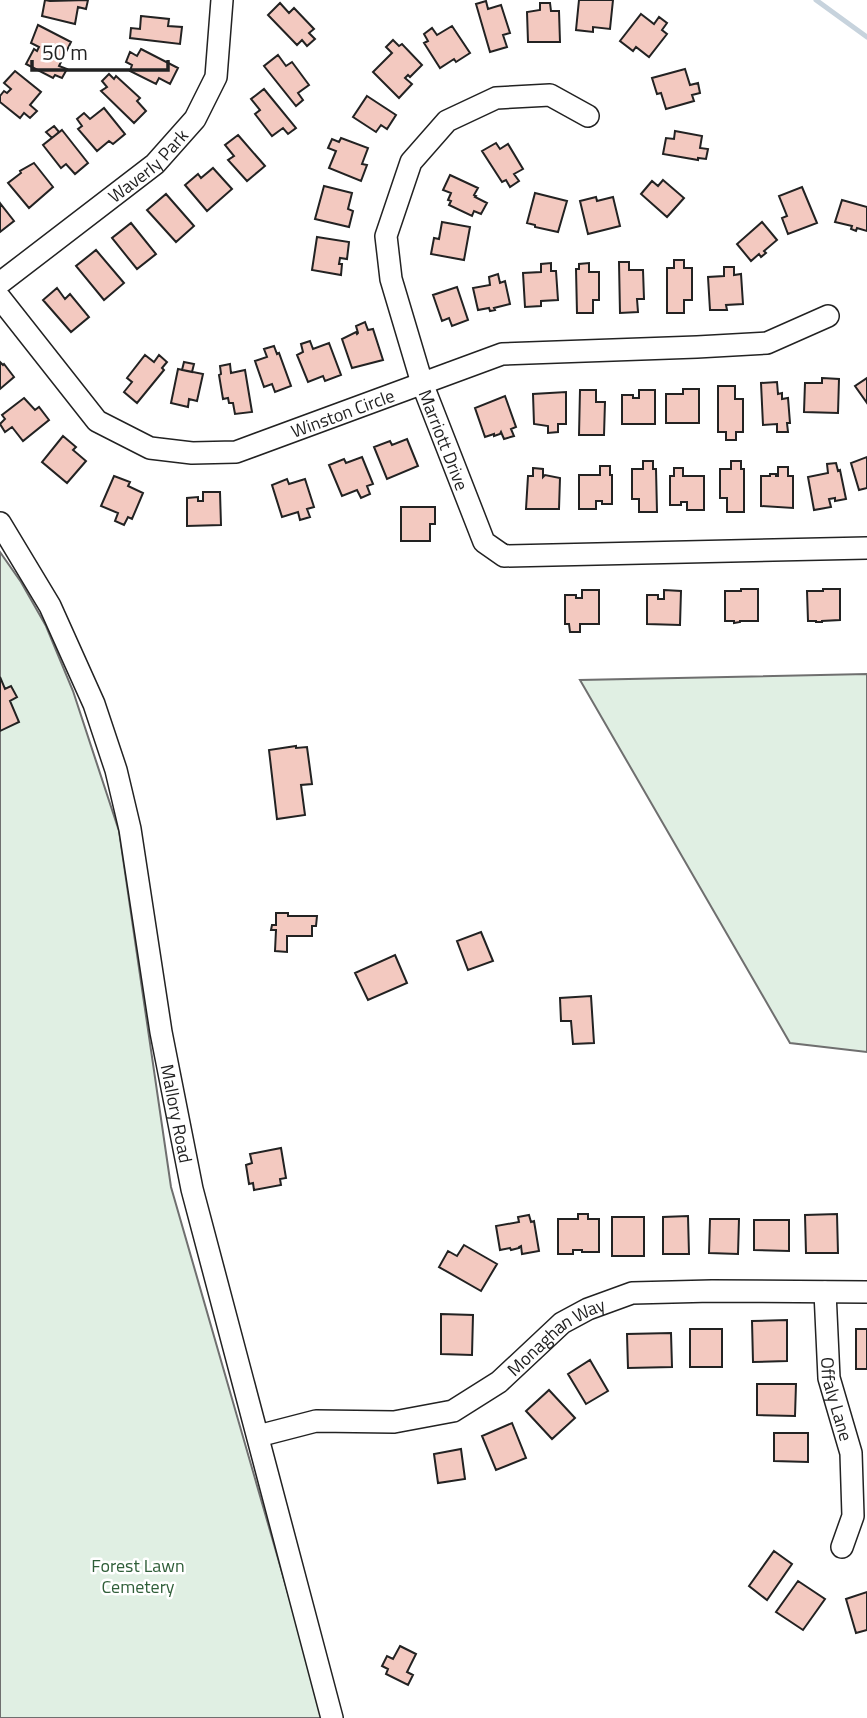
<svg xmlns="http://www.w3.org/2000/svg" width="867" height="1718" viewBox="0 0 867 1718" font-family="'Titillium Web',sans-serif">
  <style>
    .green { fill: #e0efe3; stroke: #6f6f6f; stroke-width: 2 }
    .lines { fill: none; stroke-linecap: round; stroke-linejoin: round }
    .stream { stroke: #c7d3dd; stroke-width: 5 }
    .building { fill: #f3c9c0; stroke: #222; stroke-width: 2 }
    .minor-casing { stroke: #222; stroke-width: 24 }
    .minor { stroke: #fff; stroke-width: 21 }
    .labels { text-anchor: middle; dominant-baseline: central; stroke-width: 5; stroke-linejoin: round; paint-order: stroke }
    .street-label { font-size: 18px; fill: #222; stroke: #fff }
    .park-label { font-size: 18px; fill: #2f5e38; stroke: #fff }
  </style>
  <rect width="100%" height="100%" fill="#fff"/>
  <path class="green" d="M 0,552 L 21,582 L 46,626 L 73,691 L 119,831 L 171,1187 L 324,1718 L 0,1718 Z
    M 867,674 L 867,1052 L 790,1043 L 580,680 Z"/>
  <g class="lines">
    <path class="stream" d="M 816,0 L 867,37"/>
  </g>
  <path class="building" d="M 45,0 L 50,1 L 88,0 L 86,9 L 78,7 L 75,24 L 42,16 Z
    M 579,0 L 613,0 L 610,29 L 593,27 L 593,32 L 576,30 Z
    M 486,1 L 488,9 L 501,5 L 510,33 L 503,35 L 507,47 L 490,52 L 476,4 Z
    M 280,3 L 289,13 L 294,8 L 314,29 L 309,33 L 315,39 L 307,46 L 302,40 L 297,45 L 268,15 Z
    M 540,3 L 550,3 L 551,11 L 559,11 L 560,42 L 528,42 L 527,12 L 540,10 Z
    M 641,14 L 654,24 L 659,17 L 667,23 L 662,30 L 667,34 L 649,57 L 636,47 L 633,51 L 620,41 Z
    M 141,16 L 169,19 L 168,26 L 182,27 L 180,44 L 130,38 L 131,28 L 140,29 Z
    M 38,25 L 71,42 L 59,66 L 67,69 L 62,78 L 55,75 L 53,78 L 26,64 L 34,49 L 37,51 L 39,47 L 31,43 Z
    M 452,26 L 470,53 L 456,62 L 454,59 L 440,68 L 424,43 L 428,41 L 424,34 L 432,28 L 437,35 Z
    M 393,40 L 399,46 L 402,44 L 422,65 L 410,77 L 408,75 L 405,78 L 412,84 L 399,98 L 373,72 L 392,53 L 386,47 Z
    M 141,49 L 178,68 L 170,84 L 159,78 L 156,84 L 130,71 L 132,65 L 126,62 L 130,52 L 137,56 Z
    M 278,55 L 286,66 L 292,62 L 309,85 L 298,93 L 303,100 L 296,106 L 264,66 Z
    M 685,69 L 690,85 L 698,83 L 700,93 L 692,95 L 694,101 L 666,109 L 661,93 L 657,94 L 652,78 Z
    M 15,71 L 41,92 L 30,105 L 37,111 L 30,118 L 24,113 L 20,118 L 0,102 L 0,96 L 4,91 L 7,93 L 11,89 L 4,83 Z
    M 109,74 L 114,79 L 116,76 L 140,98 L 137,101 L 146,111 L 134,123 L 101,91 L 107,87 L 102,81 Z
    M 264,89 L 296,128 L 288,134 L 283,128 L 272,136 L 255,114 L 260,110 L 251,99 Z
    M 367,96 L 396,115 L 387,129 L 381,125 L 376,132 L 353,117 Z
    M 104,108 L 125,134 L 113,144 L 109,141 L 97,151 L 78,129 L 82,126 L 77,119 L 84,113 L 90,119 Z
    M 54,126 L 59,132 L 52,138 L 46,132 Z
    M 62,130 L 88,163 L 75,174 L 66,164 L 61,168 L 43,145 Z
    M 675,131 L 702,136 L 700,148 L 708,149 L 706,159 L 698,158 L 698,160 L 663,154 L 666,138 L 674,139 Z
    M 238,135 L 265,166 L 247,181 L 228,160 L 234,156 L 225,145 Z
    M 341,138 L 368,148 L 362,164 L 367,165 L 361,181 L 329,168 L 336,151 L 328,148 L 332,139 L 339,142 Z
    M 496,143 L 500,149 L 508,144 L 523,169 L 514,174 L 519,181 L 510,187 L 506,180 L 502,182 L 482,151 Z
    M 34,163 L 53,187 L 29,208 L 8,183 L 21,173 L 20,171 Z
    M 213,168 L 232,189 L 207,211 L 185,185 L 198,174 L 201,178 Z
    M 450,175 L 478,188 L 474,195 L 476,196 L 475,197 L 487,203 L 481,214 L 474,211 L 472,216 L 449,205 L 451,201 L 448,200 L 451,193 L 443,190 Z
    M 663,180 L 684,198 L 667,217 L 641,194 L 652,181 L 658,186 Z
    M 324,186 L 352,193 L 348,209 L 353,211 L 349,227 L 315,219 Z
    M 802,187 L 817,223 L 788,234 L 782,218 L 787,216 L 779,196 Z
    M 535,193 L 567,201 L 558,232 L 535,227 L 535,225 L 527,223 Z
    M 166,194 L 194,226 L 176,242 L 147,210 Z
    M 596,197 L 597,201 L 613,197 L 620,226 L 588,234 L 580,201 Z
    M 842,200 L 867,207 L 867,231 L 857,228 L 856,231 L 851,229 L 852,226 L 835,222 Z
    M 0,203 L 14,221 L 0,232 Z
    M 442,222 L 470,227 L 464,260 L 431,254 L 434,238 L 439,239 Z
    M 762,222 L 777,240 L 764,251 L 766,253 L 761,257 L 759,254 L 751,261 L 737,244 Z
    M 131,223 L 156,254 L 137,269 L 112,238 Z
    M 317,237 L 349,242 L 347,259 L 340,258 L 339,264 L 342,264 L 341,275 L 312,270 Z
    M 96,250 L 124,283 L 104,300 L 76,266 Z
    M 674,260 L 684,260 L 684,268 L 692,268 L 692,300 L 684,300 L 684,313 L 667,313 L 667,268 L 674,268 Z
    M 619,262 L 629,262 L 629,270 L 643,270 L 644,299 L 637,299 L 638,312 L 620,313 Z
    M 551,263 L 551,271 L 556,271 L 558,300 L 541,301 L 541,306 L 525,307 L 523,273 L 541,272 L 541,264 Z
    M 589,263 L 589,272 L 599,272 L 599,300 L 593,300 L 593,313 L 577,313 L 576,269 L 579,269 L 579,264 Z
    M 724,267 L 734,267 L 734,275 L 741,274 L 743,304 L 726,305 L 727,310 L 710,310 L 708,277 L 724,276 Z
    M 498,274 L 500,283 L 505,281 L 510,304 L 494,308 L 495,310 L 490,311 L 489,308 L 478,310 L 473,288 L 490,285 L 489,277 Z
    M 457,287 L 468,320 L 452,326 L 449,318 L 442,321 L 433,295 Z
    M 57,288 L 65,299 L 70,294 L 89,317 L 71,332 L 43,300 Z
    M 365,322 L 368,330 L 373,329 L 383,360 L 352,368 L 342,339 L 356,332 L 357,334 L 358,333 L 356,326 Z
    M 310,341 L 313,349 L 329,343 L 341,375 L 325,381 L 323,376 L 308,382 L 297,355 L 303,352 L 301,344 Z
    M 274,346 L 277,354 L 279,353 L 291,386 L 275,392 L 272,384 L 264,387 L 255,361 L 267,357 L 264,349 Z
    M 145,355 L 154,362 L 159,355 L 167,362 L 162,368 L 164,370 L 137,403 L 124,392 L 132,382 L 127,378 Z
    M 0,362 L 3,365 L 4,364 L 14,377 L 0,389 Z
    M 184,362 L 194,364 L 192,372 L 182,370 Z
    M 230,364 L 231,373 L 245,370 L 252,412 L 235,414 L 233,403 L 229,403 L 228,398 L 223,399 L 219,375 L 221,374 L 220,366 Z
    M 178,369 L 203,374 L 197,401 L 189,399 L 188,407 L 171,403 Z
    M 822,378 L 839,379 L 838,413 L 804,412 L 805,383 L 822,383 Z
    M 867,378 L 867,403 L 855,386 Z
    M 777,382 L 778,394 L 782,393 L 782,399 L 788,398 L 790,423 L 787,423 L 788,432 L 777,432 L 777,424 L 763,425 L 761,383 Z
    M 718,386 L 735,386 L 735,399 L 743,399 L 743,432 L 736,432 L 736,440 L 726,440 L 726,432 L 718,432 Z
    M 683,389 L 699,389 L 699,423 L 666,423 L 666,394 L 683,394 Z
    M 580,390 L 596,390 L 596,402 L 605,402 L 604,435 L 579,435 Z
    M 639,390 L 655,390 L 655,424 L 622,424 L 622,395 L 633,395 L 633,398 L 639,398 Z
    M 566,392 L 566,424 L 558,424 L 558,432 L 548,433 L 548,426 L 534,424 L 533,394 Z
    M 505,396 L 516,427 L 511,429 L 514,436 L 504,439 L 501,432 L 500,434 L 494,436 L 494,434 L 485,437 L 475,408 Z
    M 24,398 L 35,410 L 39,407 L 49,420 L 23,441 L 12,427 L 5,432 L 0,424 L 5,419 L 2,415 Z
    M 63,436 L 76,447 L 73,450 L 86,461 L 67,483 L 42,462 Z
    M 407,439 L 418,466 L 387,479 L 374,447 L 390,441 L 392,445 Z
    M 362,457 L 373,484 L 367,486 L 370,494 L 361,498 L 357,490 L 342,496 L 329,465 L 344,459 L 346,463 Z
    M 867,457 L 867,488 L 859,490 L 851,463 Z
    M 643,461 L 653,461 L 653,469 L 656,469 L 657,512 L 639,512 L 639,499 L 632,499 L 632,469 L 643,469 Z
    M 731,461 L 741,461 L 741,469 L 744,469 L 744,512 L 727,512 L 727,498 L 720,498 L 720,469 L 731,469 Z
    M 836,463 L 838,471 L 840,470 L 846,499 L 835,501 L 835,498 L 829,499 L 831,507 L 814,510 L 808,477 L 828,473 L 827,464 Z
    M 600,466 L 610,466 L 610,475 L 612,475 L 612,504 L 602,504 L 602,501 L 596,501 L 596,509 L 579,509 L 579,475 L 600,475 Z
    M 778,467 L 788,467 L 788,476 L 793,476 L 793,508 L 761,506 L 761,476 L 770,476 L 770,474 L 776,474 L 776,476 L 778,476 Z
    M 533,468 L 543,469 L 543,477 L 545,475 L 560,478 L 559,509 L 526,509 L 528,476 L 533,476 Z
    M 674,468 L 683,468 L 683,476 L 704,476 L 704,510 L 687,510 L 687,502 L 681,502 L 681,505 L 670,505 L 670,476 L 674,476 Z
    M 114,476 L 130,482 L 128,486 L 143,493 L 132,519 L 128,517 L 124,525 L 115,521 L 118,513 L 101,506 Z
    M 287,479 L 289,484 L 305,479 L 314,507 L 307,509 L 310,517 L 300,520 L 298,512 L 282,517 L 272,485 Z
    M 203,492 L 220,492 L 221,525 L 187,526 L 187,498 L 198,497 L 198,501 L 203,501 Z
    M 401,507 L 435,507 L 435,524 L 430,524 L 430,541 L 401,541 Z
    M 741,589 L 758,589 L 758,621 L 740,621 L 740,622 L 734,623 L 734,621 L 725,621 L 725,591 L 741,591 Z
    M 823,589 L 840,589 L 840,620 L 822,621 L 822,622 L 816,622 L 816,621 L 808,621 L 807,591 L 823,591 Z
    M 582,590 L 599,590 L 599,624 L 580,624 L 580,632 L 570,632 L 569,624 L 565,624 L 565,595 L 576,595 L 576,598 L 582,598 Z
    M 664,590 L 681,591 L 680,625 L 647,624 L 647,595 L 658,595 L 658,599 L 664,599 Z
    M 0,677 L 5,689 L 11,686 L 17,697 L 10,701 L 19,722 L 0,731 Z
    M 296,746 L 296,748 L 307,747 L 312,784 L 301,785 L 305,815 L 277,819 L 269,750 Z
    M 276,913 L 288,913 L 288,916 L 317,916 L 316,926 L 312,926 L 312,936 L 287,936 L 287,952 L 275,951 L 276,930 L 271,930 L 272,925 L 276,925 Z
    M 481,932 L 493,961 L 468,970 L 457,941 Z
    M 395,955 L 407,983 L 368,1000 L 355,973 Z
    M 591,996 L 594,1043 L 573,1044 L 571,1021 L 561,1021 L 560,998 Z
    M 281,1148 L 286,1178 L 280,1179 L 281,1185 L 254,1190 L 253,1183 L 249,1184 L 246,1165 L 252,1163 L 250,1154 Z
    M 578,1214 L 588,1214 L 588,1219 L 599,1219 L 599,1252 L 582,1252 L 582,1250 L 573,1250 L 573,1254 L 558,1254 L 558,1219 L 578,1219 Z
    M 837,1214 L 838,1253 L 806,1253 L 805,1215 Z
    M 529,1215 L 531,1222 L 534,1221 L 539,1251 L 522,1254 L 521,1246 L 519,1247 L 519,1248 L 511,1250 L 510,1248 L 500,1250 L 496,1226 L 519,1222 L 518,1217 Z
    M 688,1216 L 689,1254 L 663,1254 L 663,1217 Z
    M 612,1217 L 644,1217 L 644,1256 L 612,1256 Z
    M 710,1219 L 739,1219 L 738,1254 L 709,1253 Z
    M 754,1220 L 789,1220 L 789,1251 L 754,1250 Z
    M 464,1245 L 497,1264 L 481,1291 L 439,1267 L 448,1251 L 457,1256 Z
    M 441,1314 L 473,1315 L 472,1355 L 441,1354 Z
    M 787,1320 L 787,1361 L 753,1362 L 752,1321 Z
    M 690,1329 L 722,1329 L 722,1367 L 690,1367 Z
    M 856,1329 L 867,1329 L 867,1369 L 856,1369 Z
    M 671,1333 L 672,1367 L 628,1368 L 627,1334 Z
    M 590,1360 L 608,1391 L 586,1404 L 568,1374 Z
    M 757,1384 L 796,1384 L 795,1416 L 757,1415 Z
    M 549,1390 L 575,1418 L 552,1439 L 526,1411 Z
    M 512,1423 L 526,1458 L 496,1470 L 482,1436 Z
    M 774,1433 L 808,1433 L 808,1462 L 774,1461 Z
    M 461,1449 L 465,1479 L 438,1483 L 434,1454 Z
    M 774,1551 L 792,1564 L 767,1600 L 749,1586 Z
    M 798,1581 L 825,1599 L 803,1630 L 776,1612 Z
    M 867,1592 L 867,1630 L 856,1633 L 846,1599 Z
    M 400,1646 L 416,1654 L 407,1672 L 413,1675 L 408,1685 L 386,1674 L 388,1669 L 382,1666 L 387,1656 L 393,1659 Z"/>
  <g class="lines">
    <defs>
      <g id="minor">
        <path id="s1" d="M 588,116 L 550,95 L 496,98 L 447,121 L 411,162 L 386,236 L 391,279 L 422,383 L 484,542 L 504,556 L 867,548"/>
        <path id="s2" d="M 0,283 L 155,164 L 195,119 L 216,77 L 222,0"/>
        <path id="s3" d="M 0,298 L 97,421 L 150,448 L 192,453 L 236,452 L 502,354 L 697,347 L 767,343 L 828,316"/>
        <path id="s4" d="M 0,523 L 50,606 L 94,704 L 116,770 L 130,829 L 161,1032 L 192,1189 L 332,1718"/>
        <path id="s5" d="M 825,1292 L 829,1378 L 851,1453 L 853,1516 L 842,1547"/>
        <path id="s6" d="M 258,1436 L 316,1421 L 394,1422 L 453,1411 L 499,1382 L 562,1323 L 588,1309 L 632,1293 L 712,1291 L 867,1292"/>
      </g>
    </defs>
    <use href="#minor" class="minor-casing"/>
    <use href="#minor" class="minor"/>
  </g>
  <g class="labels">
    <g class="street-label">
      <text stroke="none"><textPath href="#s2" startOffset="189">Waverly Park</textPath></text>
      <text stroke="none"><textPath href="#s3" startOffset="416">Winston Circle</textPath></text>
      <text stroke="none"><textPath href="#s1" startOffset="497">Marriott Drive</textPath></text>
      <text stroke="none"><textPath href="#s4" startOffset="623">Mallory Road</textPath></text>
      <text stroke="none"><textPath href="#s6" startOffset="326">Monaghan Way</textPath></text>
      <text stroke="none"><textPath href="#s5" startOffset="108">Offaly Lane</textPath></text>
    </g>
    <g class="park-label">
      <text x="138" y="1565">Forest Lawn<tspan x="138" dy="21">Cemetery</tspan></text>
    </g>
  </g>
  <path d="M32 60v10h136v-10" fill="none" stroke="#222222" stroke-width="3.5"/>
  <text x="42" y="60" font-size="21" fill="#222222" stroke="#ffffff" stroke-width="5" paint-order="stroke">50 m</text>
</svg>
